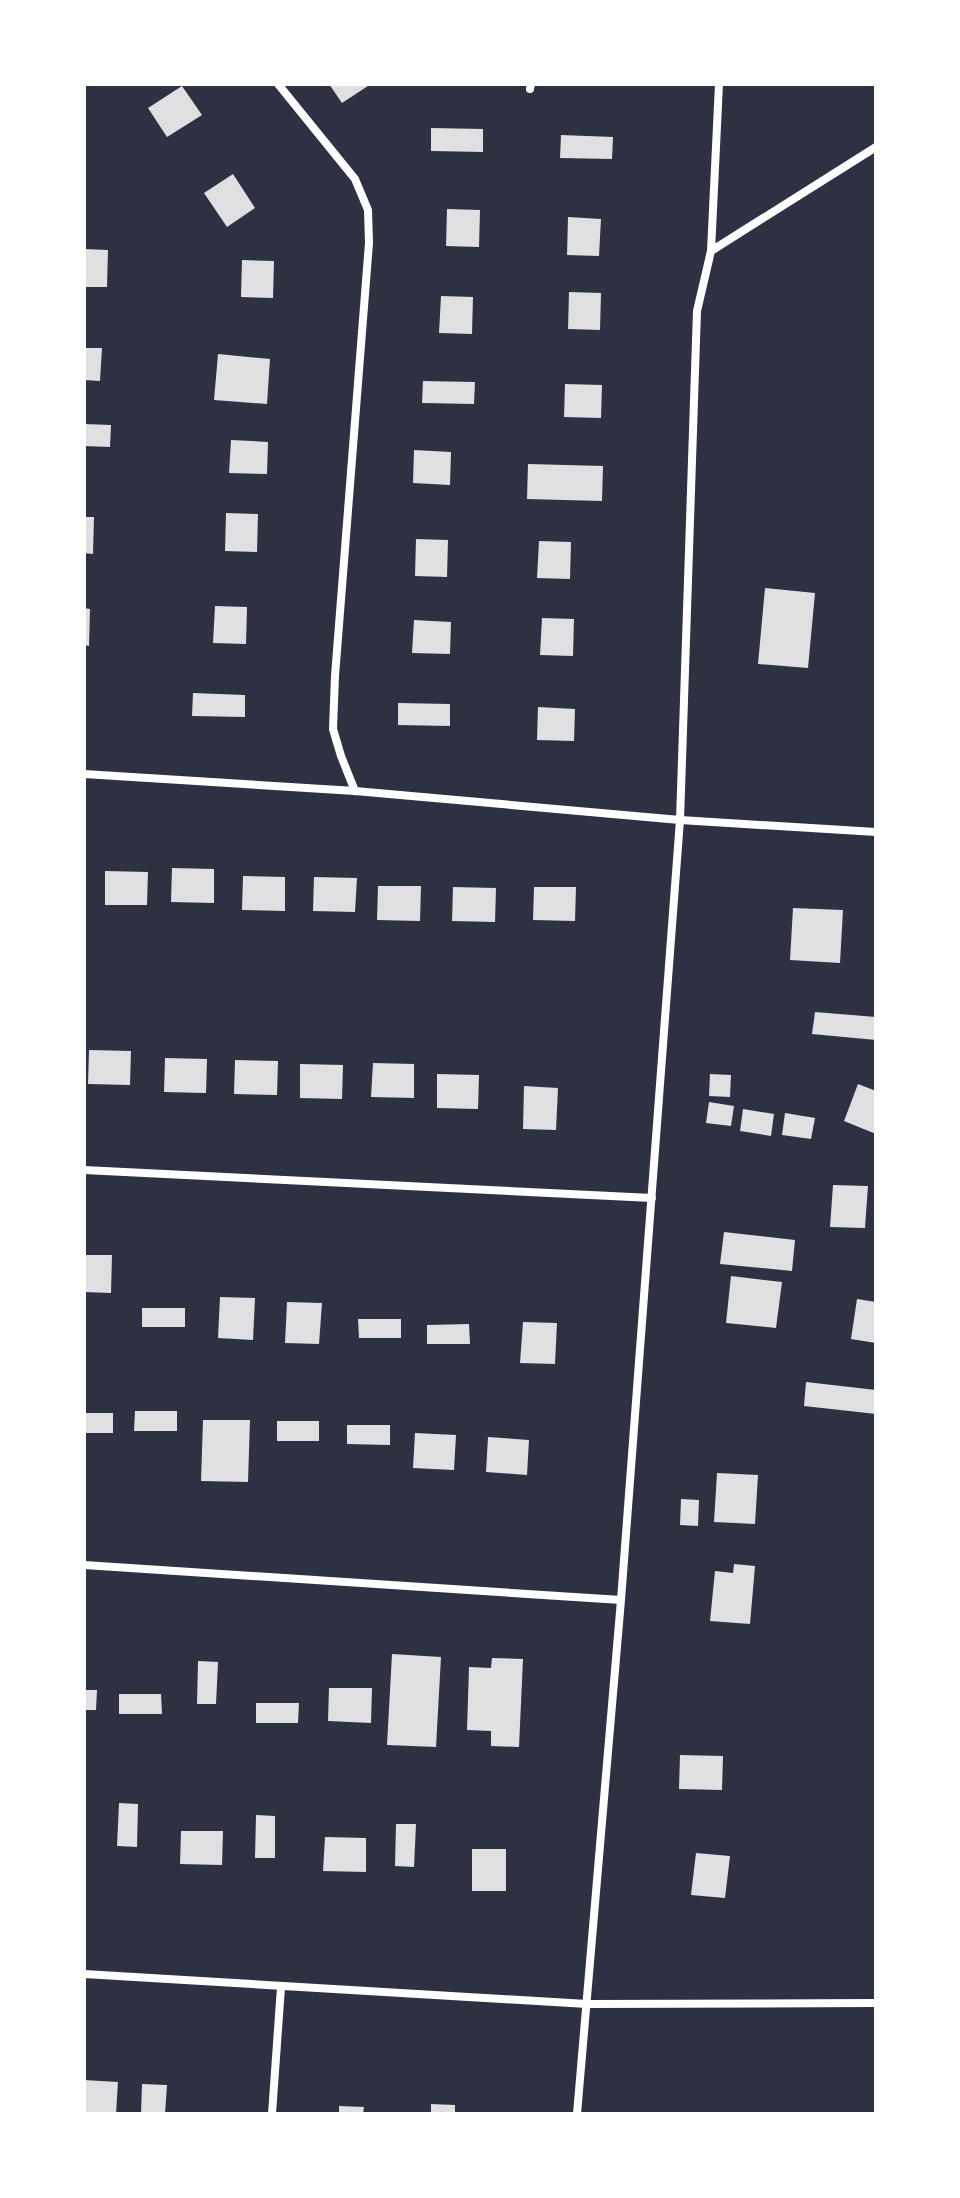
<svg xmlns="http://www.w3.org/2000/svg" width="960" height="2198" viewBox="0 0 960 2198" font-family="Karla,sans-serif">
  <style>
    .building { fill: #e0e0e3 }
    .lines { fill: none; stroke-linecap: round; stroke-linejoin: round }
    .minor { stroke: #fff; stroke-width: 8 }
  </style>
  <rect width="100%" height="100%" fill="#2d3142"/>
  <path class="building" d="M 329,84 L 371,84 L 342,103 Z
    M 182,86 L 202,115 L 167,137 L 148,108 Z
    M 431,128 L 483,129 L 483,152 L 431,151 Z
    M 561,135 L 613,137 L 612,159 L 560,158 Z
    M 233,174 L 255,208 L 227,227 L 204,193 Z
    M 447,209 L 480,210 L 479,247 L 446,246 Z
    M 568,217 L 601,219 L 599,256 L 567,255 Z
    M 84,249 L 108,250 L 107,287 L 84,287 Z
    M 242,260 L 274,261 L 273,298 L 241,297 Z
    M 569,292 L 601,293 L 600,330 L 568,329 Z
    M 441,296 L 473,297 L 472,334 L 439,333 Z
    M 84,348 L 102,348 L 100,381 L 84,380 Z
    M 218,354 L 270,359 L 267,404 L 214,400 Z
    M 423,381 L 475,382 L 474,404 L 422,403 Z
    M 565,384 L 602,385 L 601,418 L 564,417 Z
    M 84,424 L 111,425 L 110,447 L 84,446 Z
    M 231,440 L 268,442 L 267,474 L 229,473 Z
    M 414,450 L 451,452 L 450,485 L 413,483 Z
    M 528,464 L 603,466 L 602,501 L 527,499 Z
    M 226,513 L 258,514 L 257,552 L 225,551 Z
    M 84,517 L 94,517 L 93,554 L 84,553 Z
    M 416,539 L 448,540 L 447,577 L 415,576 Z
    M 539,541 L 571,542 L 570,579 L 537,578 Z
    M 765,588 L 815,593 L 808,668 L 758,664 Z
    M 215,606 L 247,607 L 246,644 L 213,643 Z
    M 84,608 L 90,609 L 89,646 L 84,645 Z
    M 542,618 L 574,619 L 573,656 L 540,655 Z
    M 414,620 L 451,622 L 450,654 L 412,653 Z
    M 193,693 L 245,695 L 245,717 L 192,716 Z
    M 398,703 L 450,704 L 450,726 L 398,725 Z
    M 538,707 L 575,709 L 574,741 L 537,740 Z
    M 172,868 L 214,869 L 214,903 L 171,902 Z
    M 105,871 L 148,872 L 147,905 L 105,905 Z
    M 243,876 L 285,877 L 285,911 L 242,910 Z
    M 314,877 L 357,878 L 355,912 L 313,911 Z
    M 378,886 L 421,886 L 420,921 L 377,920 Z
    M 453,887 L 496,888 L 495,922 L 452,921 Z
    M 534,887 L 576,887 L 575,921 L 533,920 Z
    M 793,908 L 843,910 L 840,963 L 790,960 Z
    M 815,1012 L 876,1017 L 876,1040 L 812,1034 Z
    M 89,1050 L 131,1051 L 130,1085 L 88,1084 Z
    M 165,1058 L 207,1059 L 206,1093 L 164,1092 Z
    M 235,1060 L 278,1061 L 277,1095 L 234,1094 Z
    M 373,1063 L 414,1064 L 414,1098 L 371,1097 Z
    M 300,1064 L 343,1065 L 342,1099 L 300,1098 Z
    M 437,1074 L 479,1075 L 478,1109 L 437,1108 Z
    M 710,1074 L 731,1075 L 730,1097 L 709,1096 Z
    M 858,1084 L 876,1091 L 876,1134 L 844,1121 Z
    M 524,1086 L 558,1088 L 556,1130 L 523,1129 Z
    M 709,1102 L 734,1106 L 731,1126 L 706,1123 Z
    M 743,1109 L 774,1114 L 771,1136 L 740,1131 Z
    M 785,1113 L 815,1118 L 811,1139 L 782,1135 Z
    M 833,1185 L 868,1186 L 865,1228 L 830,1227 Z
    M 724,1232 L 795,1240 L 792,1271 L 720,1264 Z
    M 84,1255 L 112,1255 L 111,1293 L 84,1292 Z
    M 731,1276 L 782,1282 L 776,1328 L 726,1323 Z
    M 220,1297 L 255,1298 L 253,1340 L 218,1338 Z
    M 857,1299 L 876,1302 L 876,1343 L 851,1339 Z
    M 287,1302 L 322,1303 L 319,1344 L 285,1343 Z
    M 142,1308 L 185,1308 L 185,1327 L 142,1327 Z
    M 358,1319 L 401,1319 L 401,1338 L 359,1338 Z
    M 523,1322 L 557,1323 L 555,1364 L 520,1363 Z
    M 469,1324 L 470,1344 L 427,1344 L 427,1325 Z
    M 806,1382 L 876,1390 L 876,1414 L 804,1406 Z
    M 135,1411 L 177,1411 L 177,1431 L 134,1431 Z
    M 84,1413 L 113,1413 L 113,1433 L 84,1433 Z
    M 203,1420 L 250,1420 L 248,1482 L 201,1481 Z
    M 277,1421 L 319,1421 L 319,1441 L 277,1441 Z
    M 347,1425 L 390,1425 L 390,1445 L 347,1444 Z
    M 415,1433 L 456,1435 L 454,1470 L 413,1468 Z
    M 488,1437 L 529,1440 L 527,1475 L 486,1472 Z
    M 717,1473 L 758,1475 L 755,1524 L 714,1522 Z
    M 681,1499 L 699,1500 L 698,1526 L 680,1525 Z
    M 734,1564 L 755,1566 L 750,1624 L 710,1621 L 715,1571 L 733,1573 Z
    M 392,1654 L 441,1657 L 436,1747 L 387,1745 Z
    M 492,1658 L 523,1659 L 519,1747 L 491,1746 L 491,1731 L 467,1730 L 469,1667 L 491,1668 Z
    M 198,1661 L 218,1662 L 216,1704 L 197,1704 Z
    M 329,1688 L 372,1688 L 371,1723 L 328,1721 Z
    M 84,1690 L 97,1690 L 96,1710 L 84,1710 Z
    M 119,1694 L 161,1694 L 162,1714 L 119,1714 Z
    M 256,1703 L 299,1703 L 298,1723 L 256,1723 Z
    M 680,1755 L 723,1756 L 722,1790 L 679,1789 Z
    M 119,1803 L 138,1804 L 137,1847 L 117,1846 Z
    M 256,1815 L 275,1816 L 275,1858 L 255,1858 Z
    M 396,1824 L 416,1824 L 414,1867 L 395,1866 Z
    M 181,1831 L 223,1831 L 222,1865 L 180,1864 Z
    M 325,1837 L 366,1838 L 366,1872 L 323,1871 Z
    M 472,1849 L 506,1849 L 506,1891 L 472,1891 Z
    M 696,1853 L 730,1856 L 725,1898 L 691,1895 Z
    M 84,2080 L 118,2082 L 116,2114 L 84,2114 Z
    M 142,2084 L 167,2085 L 165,2114 L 141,2114 Z
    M 431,2104 L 455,2105 L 455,2114 L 431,2114 Z
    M 339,2106 L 364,2107 L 363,2114 L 339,2114 Z"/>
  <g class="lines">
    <path class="minor" d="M 278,84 L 355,179 L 368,210 L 369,243 L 335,676 L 333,729 L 341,756 L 355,791
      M 530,89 L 531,84
      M 711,251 L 719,84
      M 84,774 L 355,791 L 680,820 L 876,832
      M 84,1170 L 652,1198
      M 84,1565 L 621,1600
      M 84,1974 L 587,2004 L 876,2003
      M 272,2114 L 281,1987
      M 577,2114 L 621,1600 L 680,820 L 697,311 L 711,251 L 876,147"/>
  </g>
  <rect width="960" height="2198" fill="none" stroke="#ffffff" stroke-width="172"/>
</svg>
